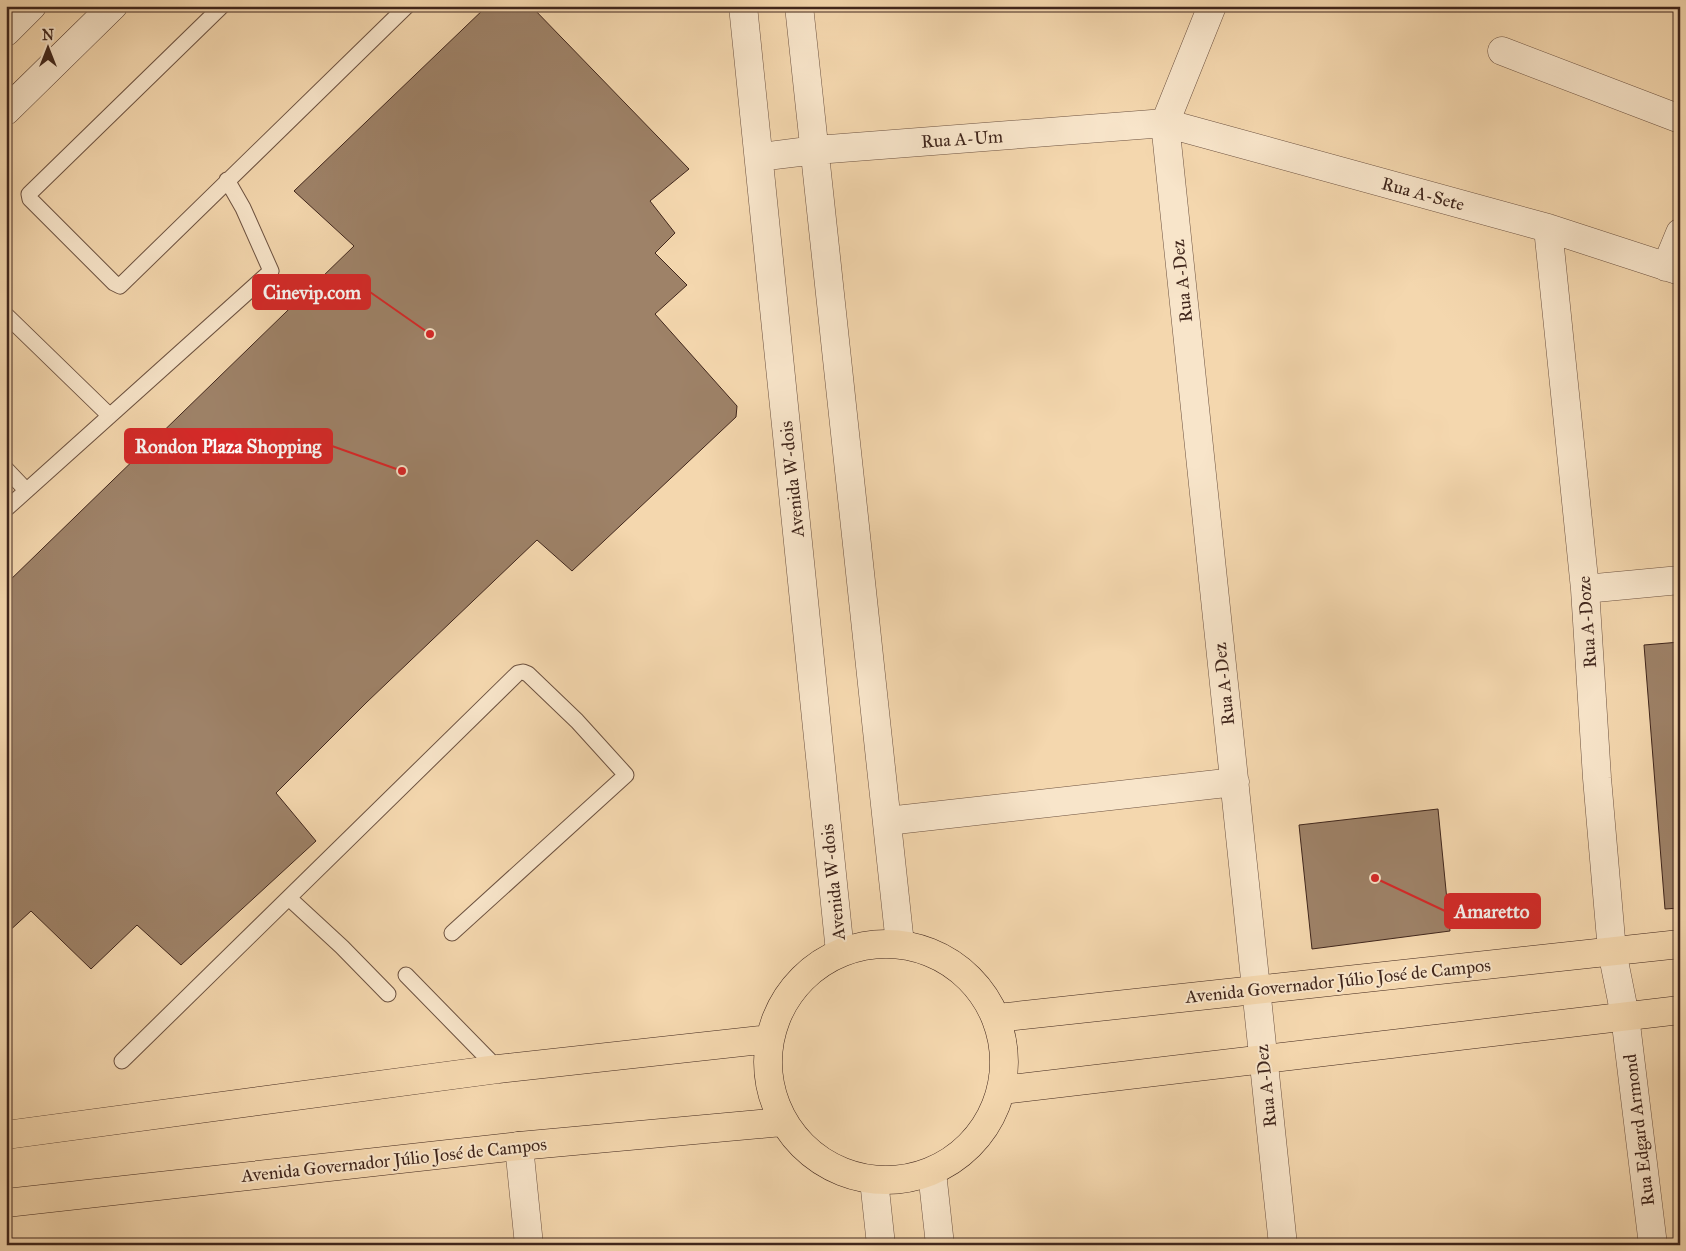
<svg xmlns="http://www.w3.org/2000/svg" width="1686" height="1251" viewBox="0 0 1686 1251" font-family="'IM FELL Great Primer',serif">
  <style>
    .building { fill: #9e8268; stroke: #40261c }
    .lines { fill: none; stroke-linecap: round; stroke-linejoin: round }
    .lane-casing { stroke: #6d5240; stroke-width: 17 }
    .street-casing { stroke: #6d5240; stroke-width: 29 }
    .secondary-casing { stroke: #40261c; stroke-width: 29 }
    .primary-casing { stroke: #40261c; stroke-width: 29 }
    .lane { stroke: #f8e5ca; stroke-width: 15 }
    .street { stroke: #f8e5ca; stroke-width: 28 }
    .secondary { stroke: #f8e5ca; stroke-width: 28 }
    .primary { stroke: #f4d7ae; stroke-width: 28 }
    .labels { text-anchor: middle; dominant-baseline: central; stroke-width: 4; stroke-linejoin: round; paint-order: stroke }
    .street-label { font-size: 18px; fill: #40261c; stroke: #f8e5ca }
    .leader { fill: none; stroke: #d62828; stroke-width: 2 }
    .callout-dot { fill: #d62828; stroke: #f8e5ca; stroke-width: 2 }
    .callout { fill: #d62828; stroke: #d62828; stroke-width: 2 }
    .callout-label { font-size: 19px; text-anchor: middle; font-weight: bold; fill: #fff }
  </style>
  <rect width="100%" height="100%" fill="#f4d7ae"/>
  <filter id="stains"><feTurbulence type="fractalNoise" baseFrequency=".004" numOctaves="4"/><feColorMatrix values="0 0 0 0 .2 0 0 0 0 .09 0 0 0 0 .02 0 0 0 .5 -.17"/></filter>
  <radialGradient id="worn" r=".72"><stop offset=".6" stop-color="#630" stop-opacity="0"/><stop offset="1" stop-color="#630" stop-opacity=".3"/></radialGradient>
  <path class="building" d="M 487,6 L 531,6 L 689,169 L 650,201 L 675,233 L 655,253 L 687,285 L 655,314 L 737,406 L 736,417 L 572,571 L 537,540 L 367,702 L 276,793 L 316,841 L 181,965 L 137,925 L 91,969 L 31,911 L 6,934 L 6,584 L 354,246 L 294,191 Z
    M 1680,642 L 1680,908 L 1665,909 L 1644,645 Z
    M 1438,809 L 1450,931 L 1312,949 L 1299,825 Z"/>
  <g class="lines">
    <defs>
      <path id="lane" d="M 222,6 L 29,194 L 30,199 L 114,283 L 120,286 L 407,6
        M 6,315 L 109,415
        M 6,469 L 26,490
        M 6,509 L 271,271 L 243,208 L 227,180
        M 290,899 L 342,947 L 388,994
        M 406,975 L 498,1069
        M 122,1061 L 518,673 L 523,672 L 528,674 L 577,721 L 626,775 L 452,933"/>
      <path id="street" d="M 743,6 L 840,952
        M 799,6 L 900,944
        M 1212,6 L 1165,123 L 1283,1245
        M 1502,51 L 1680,119
        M 760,157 L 816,150 L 1165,123 L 1548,228 L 1680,271
        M 1548,228 L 1585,589 L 1597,778 L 1612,951 L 1625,1016 L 1653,1245
        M 1666,267 L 1680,233
        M 1585,589 L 1680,580
        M 887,821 L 1235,782
        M 519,1146 L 529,1245
        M 932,1172 L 940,1245
        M 874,1180 L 881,1245"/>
      <path id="secondary" d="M 6,32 L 32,6
        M 6,111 L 113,6"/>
      <path id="primary" d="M768 1062a118 118 0 1 1 236 0a118 118 0 1 1-236 0Z
        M 997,1018 L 1680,944
        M 1002,1090 L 1680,1010
        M 6,1135 L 498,1069 L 769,1039
        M 6,1203 L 519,1146 L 782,1122"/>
    </defs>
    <use href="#lane" class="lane-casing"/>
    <use href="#street" class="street-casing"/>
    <use href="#secondary" class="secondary-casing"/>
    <use href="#primary" class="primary-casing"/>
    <use href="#lane" class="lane"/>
    <use href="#street" class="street"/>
    <use href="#secondary" class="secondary"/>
    <use href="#primary" class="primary"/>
  </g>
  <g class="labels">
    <g class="street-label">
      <text transform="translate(962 139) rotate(-4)">Rua A-Um</text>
      <text transform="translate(1423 194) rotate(15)">Rua A-Sete</text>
      <text transform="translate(1182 281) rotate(-96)">Rua A-Dez</text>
      <text transform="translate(792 479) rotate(-96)">Avenida W-dois</text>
      <text transform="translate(1587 622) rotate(-94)">Rua A-Doze</text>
      <text transform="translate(1224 684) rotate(-96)">Rua A-Dez</text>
      <text transform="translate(833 882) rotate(-96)">Avenida W-dois</text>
      <text transform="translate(1338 981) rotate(-6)">Avenida Governador Júlio José de Campos</text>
      <text transform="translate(1266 1086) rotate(-96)">Rua A-Dez</text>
      <text transform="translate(1639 1130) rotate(-97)">Rua Edgard Armond</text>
      <text transform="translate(394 1160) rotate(-6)">Avenida Governador Júlio José de Campos</text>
    </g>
  </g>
  <path class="leader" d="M430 334L370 292M402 471L332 446M1375 878L1445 911"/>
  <g class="callout-dot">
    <circle cx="430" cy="334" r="5"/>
    <circle cx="402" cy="471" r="5"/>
    <circle cx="1375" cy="878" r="5"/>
  </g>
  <g class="callout">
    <rect x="253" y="275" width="117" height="34" rx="5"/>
    <rect x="125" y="429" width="207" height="34" rx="5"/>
    <rect x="1445" y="894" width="95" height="34" rx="5"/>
  </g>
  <g class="callout-label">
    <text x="312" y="299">Cinevip.com</text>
    <text x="228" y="453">Rondon Plaza Shopping</text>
    <text x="1492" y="918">Amaretto</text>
  </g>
  <rect width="1686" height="1251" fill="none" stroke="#f4d7ae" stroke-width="25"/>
  <rect x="8" y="8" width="1671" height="1236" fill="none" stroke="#40261c" stroke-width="2.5"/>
  <rect x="12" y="12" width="1661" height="1226" fill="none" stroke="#40261c"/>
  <g transform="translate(48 48)" stroke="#f8e5ca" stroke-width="4" paint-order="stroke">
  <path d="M0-4L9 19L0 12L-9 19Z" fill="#40261c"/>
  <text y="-8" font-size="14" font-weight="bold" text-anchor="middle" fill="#40261c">N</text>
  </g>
  <rect width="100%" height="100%" filter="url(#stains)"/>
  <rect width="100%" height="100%" fill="url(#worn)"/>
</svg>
